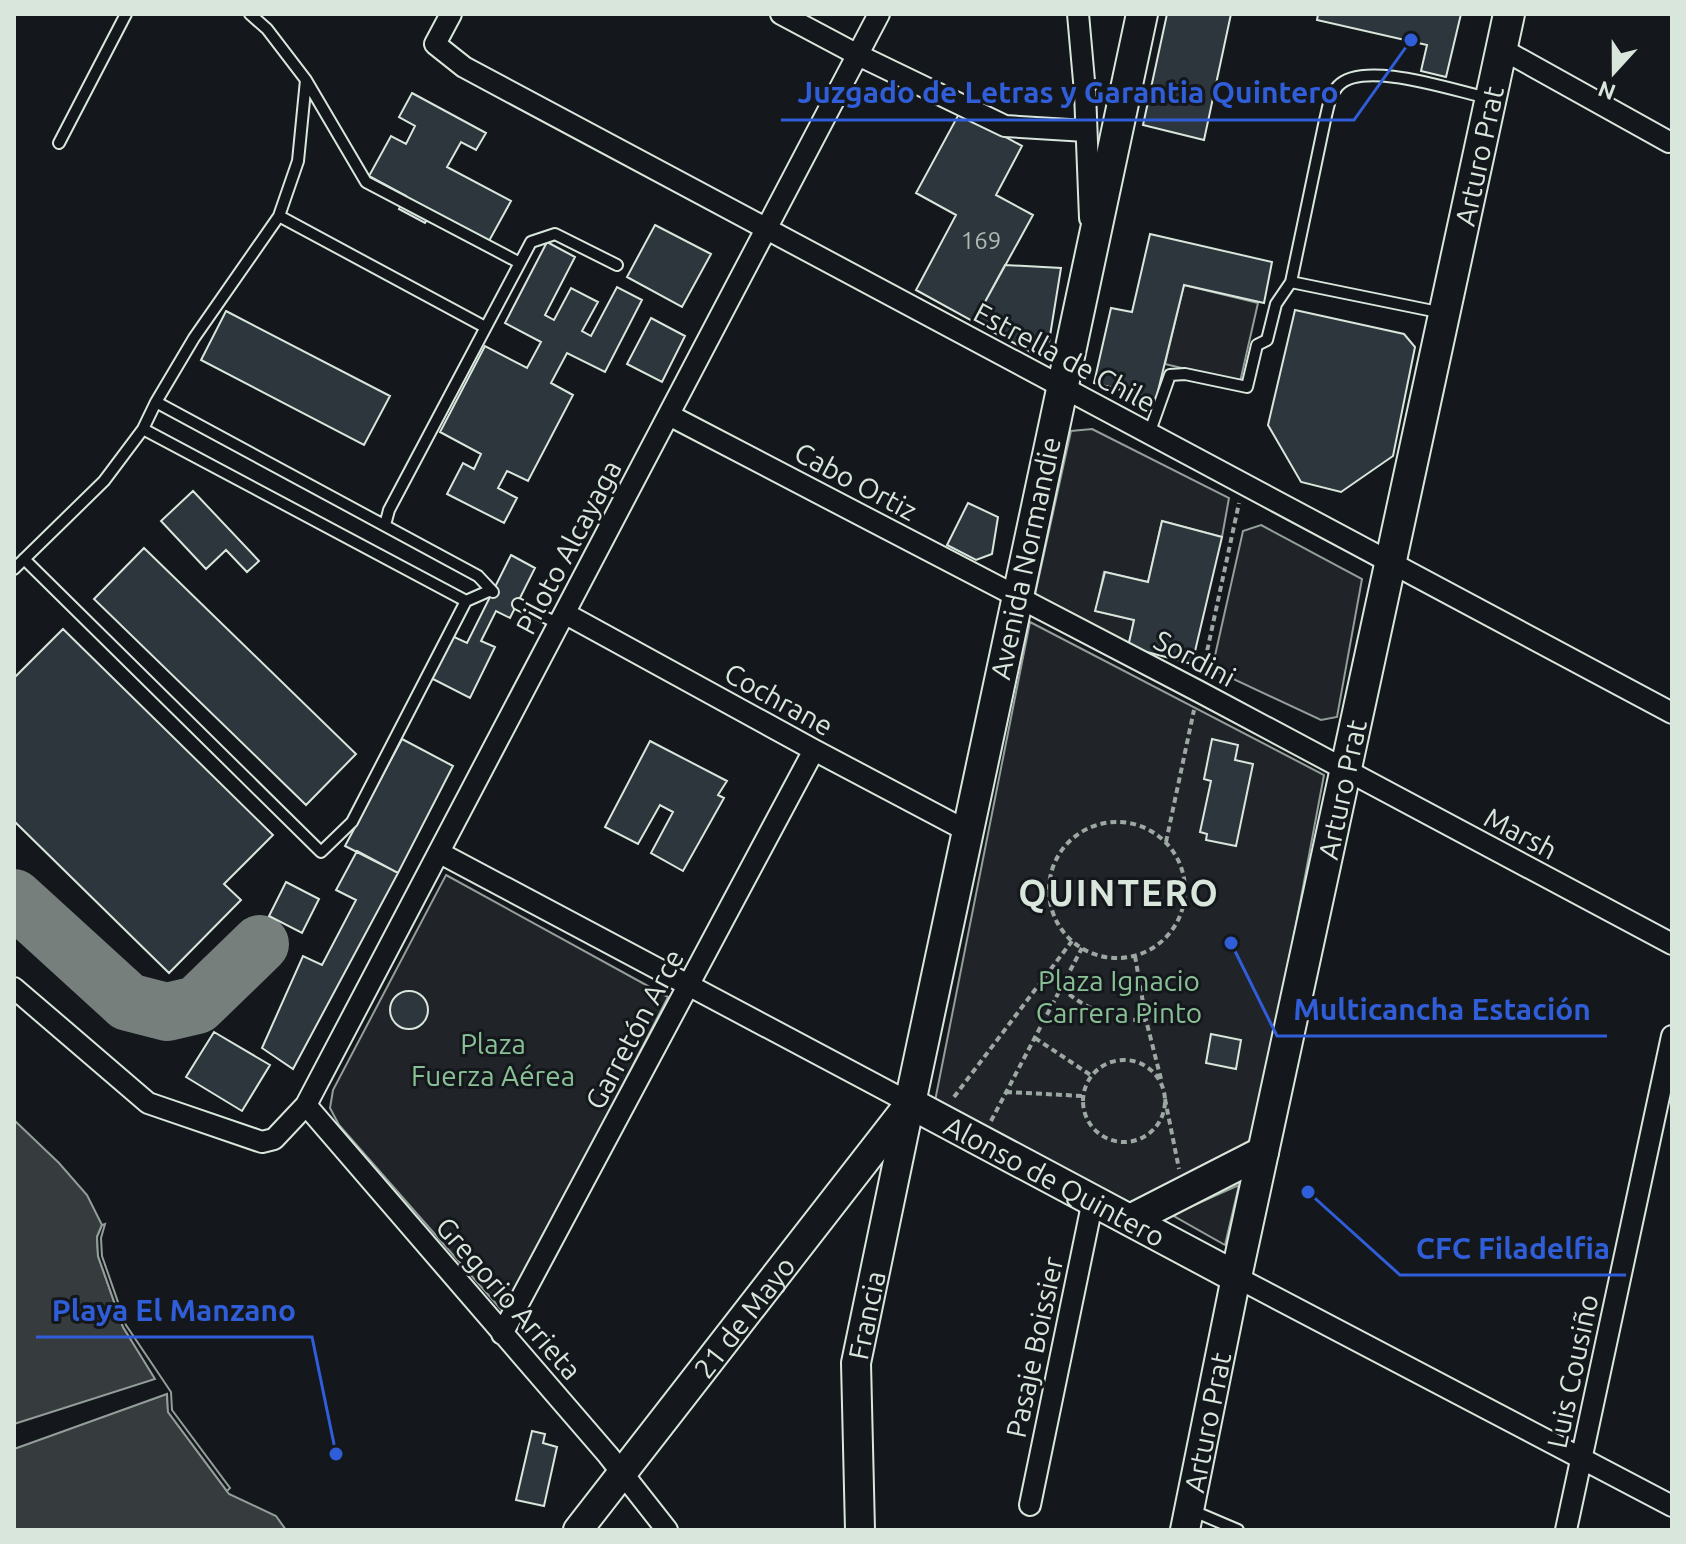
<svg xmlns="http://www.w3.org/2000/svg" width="1686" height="1544" viewBox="0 0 1686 1544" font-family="Ubuntu,sans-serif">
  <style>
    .green { fill: #202428; stroke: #939e99; stroke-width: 2 }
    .water { fill: #363b3e; stroke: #939e99; stroke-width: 2 }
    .pier { fill: #14181c; stroke: #939e99; stroke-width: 2 }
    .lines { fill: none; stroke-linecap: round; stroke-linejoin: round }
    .taxiway { stroke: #767f7c; stroke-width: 58 }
    .building { fill: #2c363c; stroke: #d8e6dc; stroke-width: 2 }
    .lane-casing { stroke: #d8e6dc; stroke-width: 14 }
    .street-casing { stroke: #d8e6dc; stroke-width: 24 }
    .secondary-casing { stroke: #d8e6dc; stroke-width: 32 }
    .primary-casing { stroke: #d8e6dc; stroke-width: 34 }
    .path { stroke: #9da8a2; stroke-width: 4; stroke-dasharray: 6 4; stroke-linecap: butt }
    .lane { stroke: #14181c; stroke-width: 10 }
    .street { stroke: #14181c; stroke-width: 20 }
    .secondary { stroke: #14181c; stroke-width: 28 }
    .primary { stroke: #14181c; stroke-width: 30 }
    .labels { text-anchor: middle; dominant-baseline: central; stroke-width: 6; stroke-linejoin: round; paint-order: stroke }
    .number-label { font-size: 24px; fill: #adbab4 }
    .street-label { font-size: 28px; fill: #d8e6dc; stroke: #14181c }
    .park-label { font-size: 28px; fill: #8ac095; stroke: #14181c }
    .district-label { font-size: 36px; font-weight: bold; letter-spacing: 2px; fill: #d8e6dc; stroke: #14181c }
    .leader { fill: none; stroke: #305dd8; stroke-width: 3 }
    .callout-dot { fill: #305dd8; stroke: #14181c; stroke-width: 3 }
    .callout-label { font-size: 30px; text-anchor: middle; font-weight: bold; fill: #305dd8; stroke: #14181c; stroke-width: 6; stroke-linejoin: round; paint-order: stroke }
  </style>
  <rect width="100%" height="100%" fill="#14181c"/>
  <path class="green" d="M 1184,285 L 1258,303 L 1240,382 L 1165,364 Z
    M 1092,429 L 1229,498 L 1222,537 L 1162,521 L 1148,582 L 1104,572 L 1096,611 L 1134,620 L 1129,644 L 1034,599 L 1071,431 Z
    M 1261,525 L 1362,579 L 1337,717 L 1321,720 L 1212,669 L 1243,531 Z
    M 1030,622 L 1324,775 L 1255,1144 L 1138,1208 L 935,1101 Z
    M 446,875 L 668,997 L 505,1314 L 339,1125 L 330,1108 L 333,1090 Z
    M 1239,1185 L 1225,1245 L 1172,1215 Z"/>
  <path class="water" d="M 14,1120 L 59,1163 L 87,1195 L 102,1225 L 97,1237 L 98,1256 L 123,1327 L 167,1394 L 168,1412 L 229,1494 L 276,1516 L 286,1530 L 14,1530 Z"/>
  <path class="pier" d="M 105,1224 L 101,1238 L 102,1256 L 126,1325 L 171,1392 L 172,1410 L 230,1488 L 227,1491 L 168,1412 L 167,1394 L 14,1449 L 14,1424 L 155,1379 L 123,1327 L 98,1256 L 97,1237 L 102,1225 Z"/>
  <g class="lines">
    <path class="taxiway" d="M 14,898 L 128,1002 L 167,1012 L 197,1005 L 260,944"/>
  </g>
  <path class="building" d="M 1167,14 L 1231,14 L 1204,140 L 1143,125 Z
    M 1318,14 L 1461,14 L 1446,77 L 1421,71 L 1427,45 L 1317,20 Z
    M 412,93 L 486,133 L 476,150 L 461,142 L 447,167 L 511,201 L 489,241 L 432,211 L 425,223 L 399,209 L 406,196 L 369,176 L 391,136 L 406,144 L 415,126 L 399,117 Z
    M 960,112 L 1022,146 L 996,195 L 1033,215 L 974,322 L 916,290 L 956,215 L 916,193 Z
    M 655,225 L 711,254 L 682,307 L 627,277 Z
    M 1150,234 L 1272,262 L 1264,303 L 1184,285 L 1156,399 L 1094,383 L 1111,308 L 1132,312 Z
    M 547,242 L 575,257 L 545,315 L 554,320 L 571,288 L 598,302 L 582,331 L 591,336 L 617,287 L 642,300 L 605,372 L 567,353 L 551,383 L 573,395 L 528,481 L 507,471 L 498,488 L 517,498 L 504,523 L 447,494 L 463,463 L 474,469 L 481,454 L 440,432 L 485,346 L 527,368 L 541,342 L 505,323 Z
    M 1005,265 L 1061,268 L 1049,342 L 1031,352 L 974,322 Z
    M 1295,310 L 1404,334 L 1415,347 L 1393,456 L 1341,492 L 1301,482 L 1268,425 Z
    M 226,311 L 390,396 L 364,445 L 201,360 Z
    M 651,318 L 685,336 L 662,382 L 627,364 Z
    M 193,491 L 259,561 L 247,572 L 226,550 L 206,569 L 161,521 Z
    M 968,503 L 998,517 L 992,554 L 976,560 L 947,545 Z
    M 1162,521 L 1222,537 L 1192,664 L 1128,647 L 1134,620 L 1095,611 L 1105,572 L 1148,582 Z
    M 144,548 L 356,754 L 306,805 L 94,599 Z
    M 511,555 L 535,568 L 510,618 L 496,611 L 481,641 L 495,647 L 470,698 L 429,677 L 450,635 L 467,643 Z
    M 63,629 L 273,835 L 224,884 L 241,900 L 169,973 L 14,821 L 14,678 Z
    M 402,739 L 453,766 L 398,873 L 345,846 Z
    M 1212,739 L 1238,745 L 1235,760 L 1253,764 L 1236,846 L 1206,840 L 1207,834 L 1200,832 L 1211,781 L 1204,779 Z
    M 650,741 L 727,781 L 718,795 L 724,798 L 683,871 L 651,853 L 673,812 L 660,805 L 638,844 L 605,827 Z
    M 357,851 L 398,873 L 293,1069 L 262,1048 L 303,956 L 322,965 L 356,900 L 336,890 Z
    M 286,882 L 319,899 L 302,933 L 269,916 Z
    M390 1010a19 19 0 1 1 38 0a19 19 0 1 1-38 0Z
    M 214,1032 L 270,1065 L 242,1111 L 186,1077 Z
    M 1211,1034 L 1241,1040 L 1236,1069 L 1206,1063 Z
    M 532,1431 L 545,1434 L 543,1443 L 557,1447 L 544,1506 L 516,1500 Z"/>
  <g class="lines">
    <defs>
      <path id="lane" d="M 250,14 L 267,29 L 306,80 L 366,182 L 520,263
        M 59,143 L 126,14
        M 279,216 L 485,327
        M 1443,313 L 1291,282 L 1325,120 C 1328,109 1329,96 1338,86 C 1363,59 1455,91 1488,98
        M 156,402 L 478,576 L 493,592
        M 143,429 L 466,601 L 491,590
        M 1149,434 L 1170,375 L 1185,374 L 1247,387 L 1257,345 L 1267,340 L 1276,304 L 1291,282
        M 385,525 L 389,510 L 531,242 L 555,234 L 617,265
        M 24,559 L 321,852 L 352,822 L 466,601
        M 14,569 L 104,481 L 143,429 L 156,402 L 194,338 L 279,216 L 298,161 L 306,80
        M 518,604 L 559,624
        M 1191,1510 L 1238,1530"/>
      <path id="street" d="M 451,14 L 435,44 L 464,67 L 1672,713
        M 781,14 L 858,55 L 1005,126 L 1086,131
        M 1078,14 L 1085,92 L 1090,218
        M 1502,49 L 1669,142
        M 669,415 L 1198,691 L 1672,944
        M 566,614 L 814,750 L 967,831
        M 440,853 L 910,1103
        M 14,988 L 148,1103 L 262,1142 L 274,1139 L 306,1105 L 879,14
        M 306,1105 L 608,1455 L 667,1530
        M 1236,1277 L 1672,1506
        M 502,1334 L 814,750
        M 1030,1505 L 1093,1200
        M 1566,1530 L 1672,1036"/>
      <g id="secondary">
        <path id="s1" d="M 578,1530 L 910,1103"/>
        <path id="s2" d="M 860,1530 L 856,1363 L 909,1108"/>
        <path id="s3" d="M 1185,1530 L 1236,1277"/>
      </g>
      <g id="primary">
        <path id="s4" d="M 1142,14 L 910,1103 L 1236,1277 L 1509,14"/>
        <path d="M 1130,1220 L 1263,1152"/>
      </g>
    </defs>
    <use href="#lane" class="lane-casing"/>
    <use href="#street" class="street-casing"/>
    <use href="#secondary" class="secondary-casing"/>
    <use href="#primary" class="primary-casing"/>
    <path class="path" d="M 1203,670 L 1239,503
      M1049 890a68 68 0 1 1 136 0a68 68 0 1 1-136 0Z
      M 1166,842 L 1194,710
      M 1135,956 L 1146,1020 L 1161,1079
      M 1048,973 C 1072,1003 1106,1021 1146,1020
      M 1035,1038 L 1092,1076
      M1083 1101a41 41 0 1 1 82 0a41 41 0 1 1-82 0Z
      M 1006,1092 L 1083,1096
      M 954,1097 L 1072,941
      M 1165,1099 L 1179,1169
      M 991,1121 L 1082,948"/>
    <use href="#lane" class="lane"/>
    <use href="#street" class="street"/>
    <use href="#secondary" class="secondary"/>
    <use href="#primary" class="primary"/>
  </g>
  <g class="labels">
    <g class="number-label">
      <text x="981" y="240">169</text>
    </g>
    <g class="street-label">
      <text stroke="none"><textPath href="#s4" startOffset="2630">Arturo Prat</textPath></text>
      <text transform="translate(1065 357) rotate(28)">Estrella de Chile</text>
      <text transform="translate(856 481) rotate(28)">Cabo Ortiz</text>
      <text transform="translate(568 547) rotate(-62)">Piloto Alcayaga</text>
      <text transform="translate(1025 558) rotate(-78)">Avenida Normandie</text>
      <text transform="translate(1195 658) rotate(28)">Sordini</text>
      <text transform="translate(779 699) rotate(29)">Cochrane</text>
      <text stroke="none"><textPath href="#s4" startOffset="1982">Arturo Prat</textPath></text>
      <text transform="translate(1521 833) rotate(28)">Marsh</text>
      <text transform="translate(634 1029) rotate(-62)">Garretón Arce</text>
      <text stroke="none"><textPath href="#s4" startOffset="1278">Alonso de Quintero</textPath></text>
      <text transform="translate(509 1298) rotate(49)">Gregorio Arrieta</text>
      <text stroke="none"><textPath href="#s2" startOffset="216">Francia</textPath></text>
      <text stroke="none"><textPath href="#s1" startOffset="270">21 de Mayo</textPath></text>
      <text transform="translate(1034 1347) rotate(-78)">Pasaje Boissier</text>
      <text transform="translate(1572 1371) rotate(-78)">Luis Cousiño</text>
      <text stroke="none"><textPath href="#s3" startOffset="110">Arturo Prat</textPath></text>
    </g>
    <g class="park-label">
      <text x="1119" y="980">Plaza Ignacio<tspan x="1119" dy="32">Carrera Pinto</tspan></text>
      <text x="493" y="1043">Plaza<tspan x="493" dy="32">Fuerza Aérea</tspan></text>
    </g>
    <g class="district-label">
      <text x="1119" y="892">QUINTERO</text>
    </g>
  </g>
  <path class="leader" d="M1411 40L1354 120H781M1231 943L1277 1036H1607M1308 1192L1400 1275H1626M336 1454L312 1337H36"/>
  <g class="callout-dot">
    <circle cx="1411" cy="40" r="8"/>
    <circle cx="1231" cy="943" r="8"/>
    <circle cx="1308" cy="1192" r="8"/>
    <circle cx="336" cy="1454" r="8"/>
  </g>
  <g class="callout-label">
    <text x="1068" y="103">Juzgado de Letras y Garantia Quintero</text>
    <text x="1442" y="1020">Multicancha Estación</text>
    <text x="1513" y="1259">CFC Filadelfia</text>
    <text x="174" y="1321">Playa El Manzano</text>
  </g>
  <rect width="1686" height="1544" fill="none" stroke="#d8e6dc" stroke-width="32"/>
  <g transform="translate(1614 72) rotate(201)" stroke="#14181c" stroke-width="6" paint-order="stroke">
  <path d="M0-6L14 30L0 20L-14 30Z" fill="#d8e6dc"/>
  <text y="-12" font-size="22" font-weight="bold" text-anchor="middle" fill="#d8e6dc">N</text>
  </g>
</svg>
